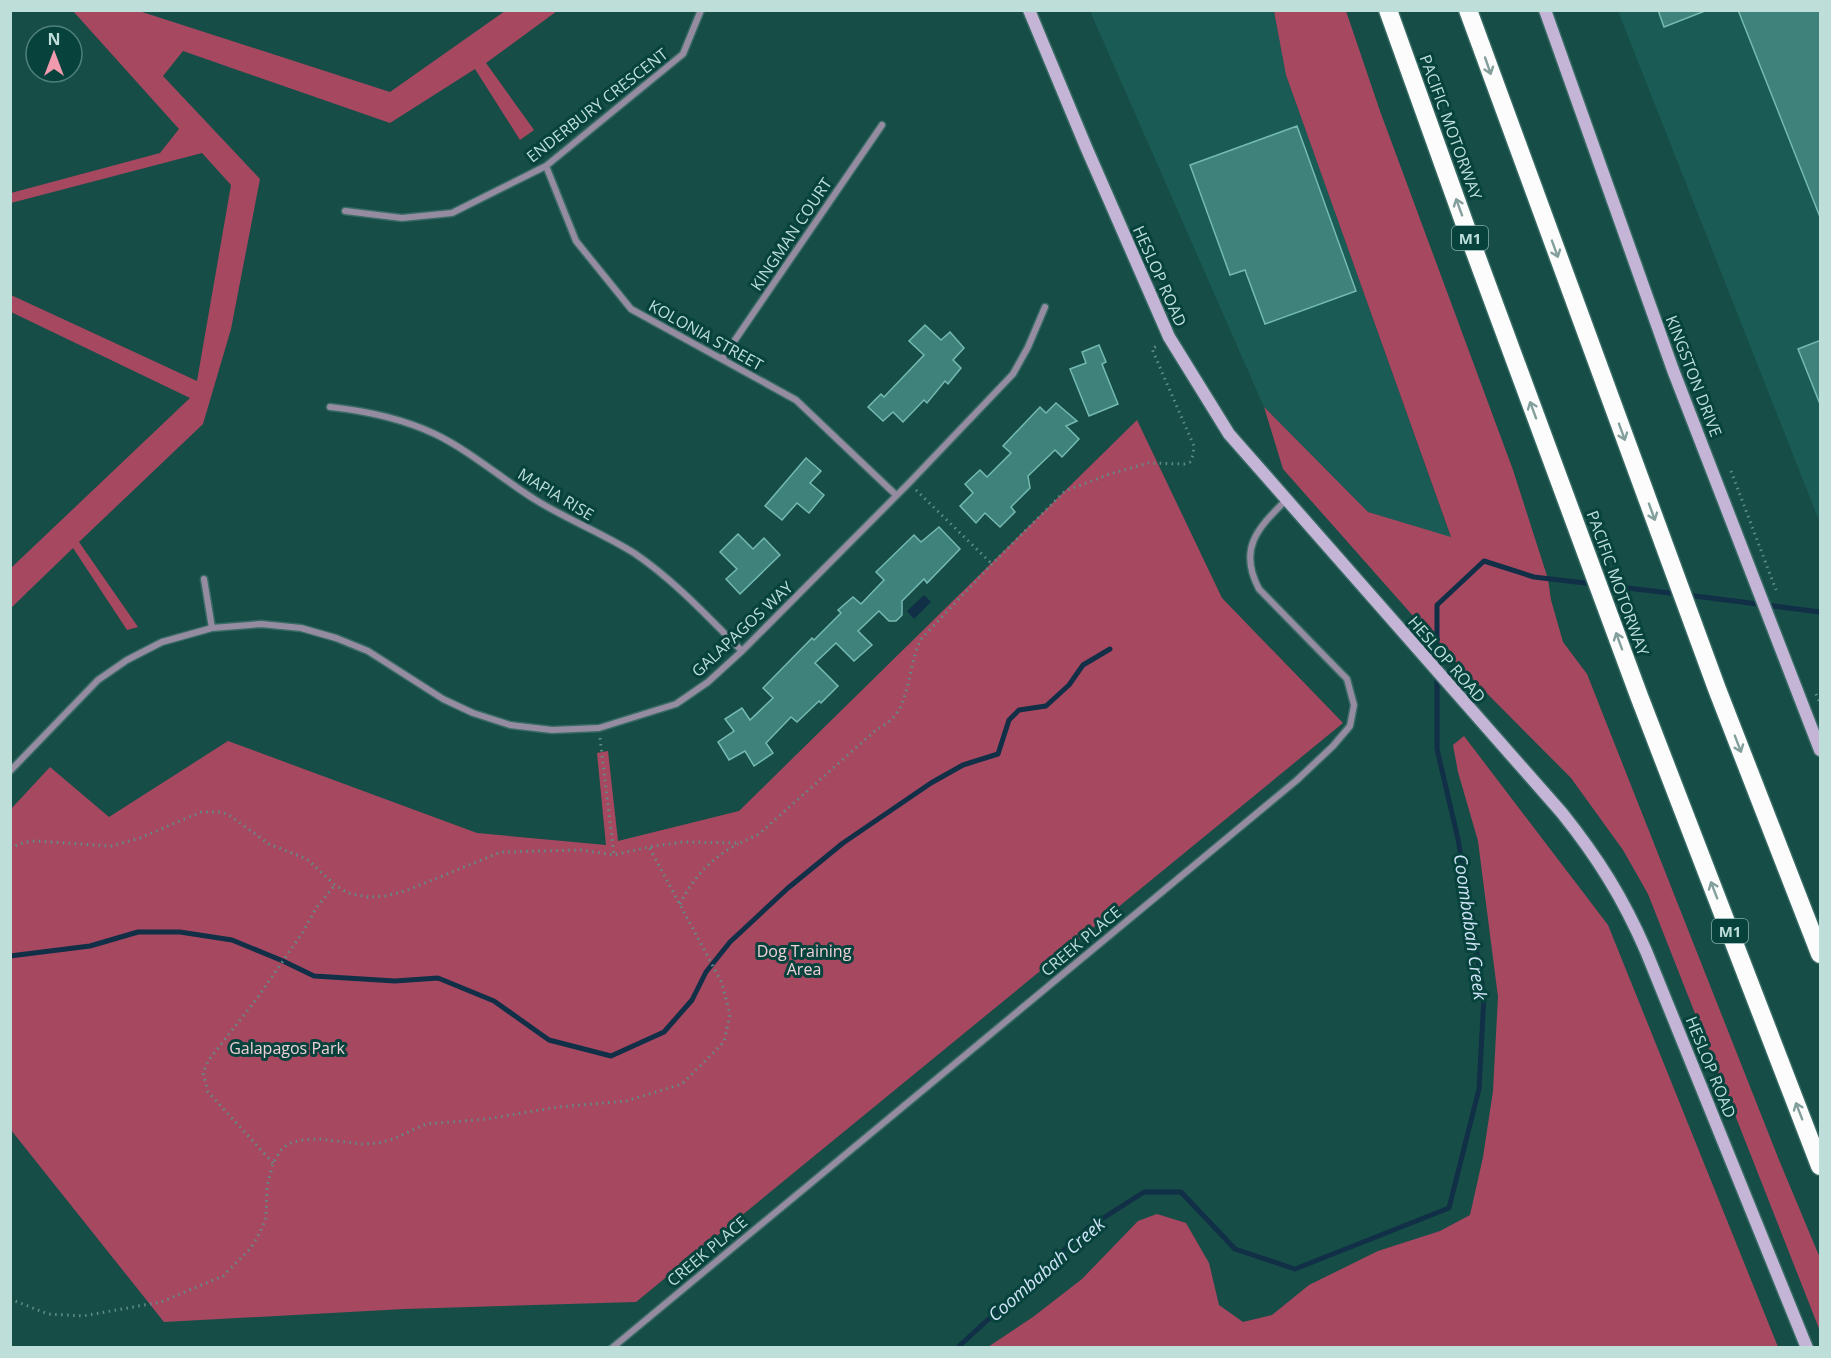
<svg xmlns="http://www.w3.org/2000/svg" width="1831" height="1358" viewBox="0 0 1831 1358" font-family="'Open Sans',sans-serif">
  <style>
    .built { fill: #1a5b55 }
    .green { fill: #a74861 }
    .water { fill: #112f47 }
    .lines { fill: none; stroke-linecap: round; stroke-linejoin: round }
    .stream { stroke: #112f47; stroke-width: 5 }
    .building { fill: #3e827b; stroke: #75bab2; stroke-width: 1.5 }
    .street-casing { stroke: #386a64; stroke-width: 9 }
    .secondary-casing { stroke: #386a64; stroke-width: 15 }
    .highway-casing { stroke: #386a64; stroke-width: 21 }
    .path { stroke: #608d87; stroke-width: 3; stroke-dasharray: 1.5 4.5; stroke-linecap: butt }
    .street { stroke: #968ca1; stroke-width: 6 }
    .secondary { stroke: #c4b5d6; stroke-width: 12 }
    .highway { stroke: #fcfcfc; stroke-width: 18 }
    .oneway { stroke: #829f9c }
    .labels { text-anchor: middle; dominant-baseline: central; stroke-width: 6; stroke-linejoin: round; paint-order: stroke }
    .shield { fill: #07423d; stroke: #86afaa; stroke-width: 1.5 }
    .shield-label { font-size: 15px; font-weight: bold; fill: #bdded9 }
    .street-label { font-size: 16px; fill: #bdded9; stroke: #07423d }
    .park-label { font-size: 16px; fill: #eed0d5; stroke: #07423d }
    .water-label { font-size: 18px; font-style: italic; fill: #cfe4f7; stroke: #07423d }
  </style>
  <rect width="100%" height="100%" fill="#174d47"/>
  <path class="built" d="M 1090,11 L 1274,11 L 1286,75 L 1451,538 L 1368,512 L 1264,407 Z
    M 1618,11 L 1820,11 L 1820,517 L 1818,518 Z"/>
  <path class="green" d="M 73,11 L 139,11 L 390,92 L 505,11 L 557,11 L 486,63 L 534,130 L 520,140 L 475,69 L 390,123 L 183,51 L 163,76 L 260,179 L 231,329 L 203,424 L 79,542 L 138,627 L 127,630 L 73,548 L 11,608 L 11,568 L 190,398 L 11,312 L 11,295 L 197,381 L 231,185 L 202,153 L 11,203 L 11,193 L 160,153 L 179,129 Z
    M 1274,11 L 1346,11 L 1380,111 L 1513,470 L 1548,579 L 1551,600 L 1563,642 L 1587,674 L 1779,1160 L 1820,1258 L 1820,1331 L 1648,894 L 1623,850 L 1571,778 L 1437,643 L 1283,469 L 1264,407 L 1368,512 L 1451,537 L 1286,75 Z
    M 1137,420 L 1222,598 L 1343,723 L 636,1302 L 404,1309 L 164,1322 L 11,1130 L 11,809 L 50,767 L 109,817 L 228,741 L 477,833 L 606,845 L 597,753 L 608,751 L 618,841 L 739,811 Z
    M 1464,736 L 1608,925 L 1778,1347 L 988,1347 L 1033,1317 L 1082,1279 L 1138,1221 L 1157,1214 L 1186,1223 L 1209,1263 L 1219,1305 L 1243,1322 L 1272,1315 L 1309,1285 L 1378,1251 L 1440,1231 L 1470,1215 L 1483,1157 L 1493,1091 L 1498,997 L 1478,841 L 1458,772 L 1453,745 Z"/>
  <path class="water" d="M 924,595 L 931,602 L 914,619 L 907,611 Z"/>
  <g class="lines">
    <path class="stream" d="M 1687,595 L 1820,612
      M 10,956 L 90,946 L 138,932 L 180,932 L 232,940 L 283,961 L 314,976 L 395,981 L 438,978 L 494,1001 L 549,1040 L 611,1056 L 664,1032 L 692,1000 L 706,972 L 730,942 L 788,888 L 843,843 L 931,783 L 963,765 L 998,754 L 1009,720 L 1019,710 L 1046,706 L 1069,685 L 1083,665 L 1110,649
      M 957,1348 L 1089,1227 L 1144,1192 L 1181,1192 L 1235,1249 L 1295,1269 L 1449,1208 L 1479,1089 L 1484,996 L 1458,839 L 1437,749 L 1437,605 L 1484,561 L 1534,577 L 1678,594"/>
  </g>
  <path class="building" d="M 1658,10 L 1705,10 L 1705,11 L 1664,27 Z
    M 1738,10 L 1821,10 L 1821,217 L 1820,217 Z
    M 1297,126 L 1356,291 L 1265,324 L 1245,270 L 1230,275 L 1190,165 Z
    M 925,325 L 941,340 L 950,332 L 964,348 L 953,360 L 961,368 L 948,384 L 945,381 L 927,403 L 924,400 L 903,422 L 893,412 L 883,421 L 868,407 L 881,394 L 884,397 L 924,355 L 909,341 Z
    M 1821,340 L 1821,404 L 1820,404 L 1798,349 Z
    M 1099,345 L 1106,362 L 1102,364 L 1118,404 L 1089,416 L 1070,369 L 1086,363 L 1082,352 Z
    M 1056,403 L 1077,421 L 1066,426 L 1079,439 L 1062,457 L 1055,450 L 1028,476 L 1030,488 L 1011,507 L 1015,512 L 1000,527 L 985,513 L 976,523 L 960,506 L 973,493 L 965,484 L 980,470 L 987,477 L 1011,453 L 1003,446 L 1040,407 L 1046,413 Z
    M 806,458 L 821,471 L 810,483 L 824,495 L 809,513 L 797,503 L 782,520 L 765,506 Z
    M 939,527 L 960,549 L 927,583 L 924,579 L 902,601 L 902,615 L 896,621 L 889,621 L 879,611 L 858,631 L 872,645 L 854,661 L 836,643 L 815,663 L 838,686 L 821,703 L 819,701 L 797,722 L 791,717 L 766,743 L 773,753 L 754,766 L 745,751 L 729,760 L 718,742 L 734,731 L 725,719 L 742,708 L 750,720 L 773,698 L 763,688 L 812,638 L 814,640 L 841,613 L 838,610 L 853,597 L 861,604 L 884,580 L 876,572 L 914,535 L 921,542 Z
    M 738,534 L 753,549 L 764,538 L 780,555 L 740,594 L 726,579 L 737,569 L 720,552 Z"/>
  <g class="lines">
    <defs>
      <path id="street" d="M 546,166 L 576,241 L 631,309 L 796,400 L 896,495
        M 345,211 L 402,218 L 452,213 L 546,166 L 683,54 L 701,10
        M 722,359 L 882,125
        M 330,407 C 367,411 401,418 435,434 C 470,451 501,478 534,499 C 566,519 602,533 634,553 C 674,580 708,617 742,651
        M 204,579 L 212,628
        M 10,771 L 98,680 L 127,660 L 162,642 L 212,628 L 261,624 L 301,628 L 336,638 L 368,651 L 443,699 L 473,713 L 510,725 L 552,730 L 599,728 L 676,704 L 708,682 L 742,651 L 909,483 L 1013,374 L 1028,347 L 1045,307
        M 612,1348 L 1297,780 L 1333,746 L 1350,726 L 1354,705 L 1347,679 L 1259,589 C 1238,549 1257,529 1285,501"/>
      <path id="secondary" d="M 1029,10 L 1086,147 L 1169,337 L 1229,434 L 1562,813 C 1598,858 1623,898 1646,951 L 1807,1348
        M 1545,10 L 1673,370 L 1820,750"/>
      <path id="highway" d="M 1388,10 L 1469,236 L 1639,696 L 1820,1166
        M 1468,10 L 1717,689 L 1820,954"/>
    </defs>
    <use href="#street" class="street-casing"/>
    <use href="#secondary" class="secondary-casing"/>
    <use href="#highway" class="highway-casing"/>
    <path class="path" d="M 1731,471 L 1776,590
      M 916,490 L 992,564
      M 1816,694 L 1820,703
      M 600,738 L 614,855
      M 10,848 L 25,842 L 35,841 L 111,846 L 140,838 L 201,812 L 221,812 L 229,815 L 269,844 L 307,859 L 335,885 L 348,893 L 368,897 L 385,896 L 405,891 L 501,852 L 581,850 L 614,855 L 649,847 L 683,842 L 740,843 L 759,834 L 876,730 C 881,727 888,723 892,719 C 911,700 908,661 922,638 L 992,564 L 1065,491 L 1110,474 L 1148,463 L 1184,464 L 1190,462 L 1193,455 L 1194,446 L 1152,349 L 1158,345
      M 680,904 C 693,878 712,857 738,844
      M 273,1163 L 208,1092 L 203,1073 L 208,1061 L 258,997 L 303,932 L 316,908 L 335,885
      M 10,1299 L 48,1314 L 83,1316 L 161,1302 L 223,1276 L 251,1248 L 260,1232 L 266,1218 L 267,1187 L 273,1163 L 281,1150 L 288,1144 L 301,1140 L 319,1139 L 362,1144 L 379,1143 L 393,1139 L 426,1124 L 487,1119 L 558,1107 L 626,1101 L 682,1084 L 724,1042 L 730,1015 L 722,983 L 649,847"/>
    <use href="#street" class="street"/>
    <use href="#secondary" class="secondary"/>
    <use href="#highway" class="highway"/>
  </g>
  <defs><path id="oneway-shaft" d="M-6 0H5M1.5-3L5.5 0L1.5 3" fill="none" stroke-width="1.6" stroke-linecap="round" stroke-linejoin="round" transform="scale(1.5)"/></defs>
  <g class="oneway">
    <use href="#oneway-shaft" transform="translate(1488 66) rotate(71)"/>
    <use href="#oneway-shaft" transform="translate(1459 207) rotate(-110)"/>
    <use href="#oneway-shaft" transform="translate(1555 249) rotate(70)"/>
    <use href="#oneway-shaft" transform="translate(1533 410) rotate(-110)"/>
    <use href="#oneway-shaft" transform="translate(1622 432) rotate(70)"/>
    <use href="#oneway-shaft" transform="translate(1652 512) rotate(70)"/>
    <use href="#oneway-shaft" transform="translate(1619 641) rotate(-110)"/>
    <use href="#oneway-shaft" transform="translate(1738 744) rotate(69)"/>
    <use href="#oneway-shaft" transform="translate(1714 890) rotate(-111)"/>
    <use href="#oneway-shaft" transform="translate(1799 1111) rotate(-111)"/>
  </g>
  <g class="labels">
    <g class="shield">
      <rect x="1452" y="226" width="36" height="24" rx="4.5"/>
      <rect x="1712" y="919" width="36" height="24" rx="4.5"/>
    </g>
    <g class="shield-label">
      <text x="1470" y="238">M1</text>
      <text x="1730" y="931">M1</text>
    </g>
    <g class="street-label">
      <text transform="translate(597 105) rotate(-38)">ENDERBURY CRESCENT</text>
      <text transform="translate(1451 127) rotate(70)">PACIFIC MOTORWAY</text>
      <text transform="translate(791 234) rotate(-56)">KINGMAN COURT</text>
      <text transform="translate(1160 276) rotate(66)">HESLOP ROAD</text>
      <text transform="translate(706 335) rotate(29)">KOLONIA STREET</text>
      <text transform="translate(1694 376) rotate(69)">KINGSTON DRIVE</text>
      <text transform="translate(556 494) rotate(31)">MAPIA RISE</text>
      <text transform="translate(1618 583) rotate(70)">PACIFIC MOTORWAY</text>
      <text transform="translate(742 629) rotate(-43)">GALAPAGOS WAY</text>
      <text transform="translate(1447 659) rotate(49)">HESLOP ROAD</text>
      <text transform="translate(1081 941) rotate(-40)">CREEK PLACE</text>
      <text transform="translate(1711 1067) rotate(68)">HESLOP ROAD</text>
      <text transform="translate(707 1251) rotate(-40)">CREEK PLACE</text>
    </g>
    <g class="park-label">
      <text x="804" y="951">Dog Training<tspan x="804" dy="18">Area</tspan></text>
      <text x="287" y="1048">Galapagos Park</text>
    </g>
    <g class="water-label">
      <text transform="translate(1471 927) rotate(82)">Coombabah Creek</text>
      <text transform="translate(1046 1269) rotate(-41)">Coombabah Creek</text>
    </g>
  </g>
  <rect width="1831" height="1358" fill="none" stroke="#bdded9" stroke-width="24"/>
  <g transform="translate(54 54)"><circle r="28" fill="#07423d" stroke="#50807b" stroke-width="1.5"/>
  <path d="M0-4.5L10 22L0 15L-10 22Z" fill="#f29aad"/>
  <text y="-9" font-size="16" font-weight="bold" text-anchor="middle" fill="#bdded9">N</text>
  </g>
</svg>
